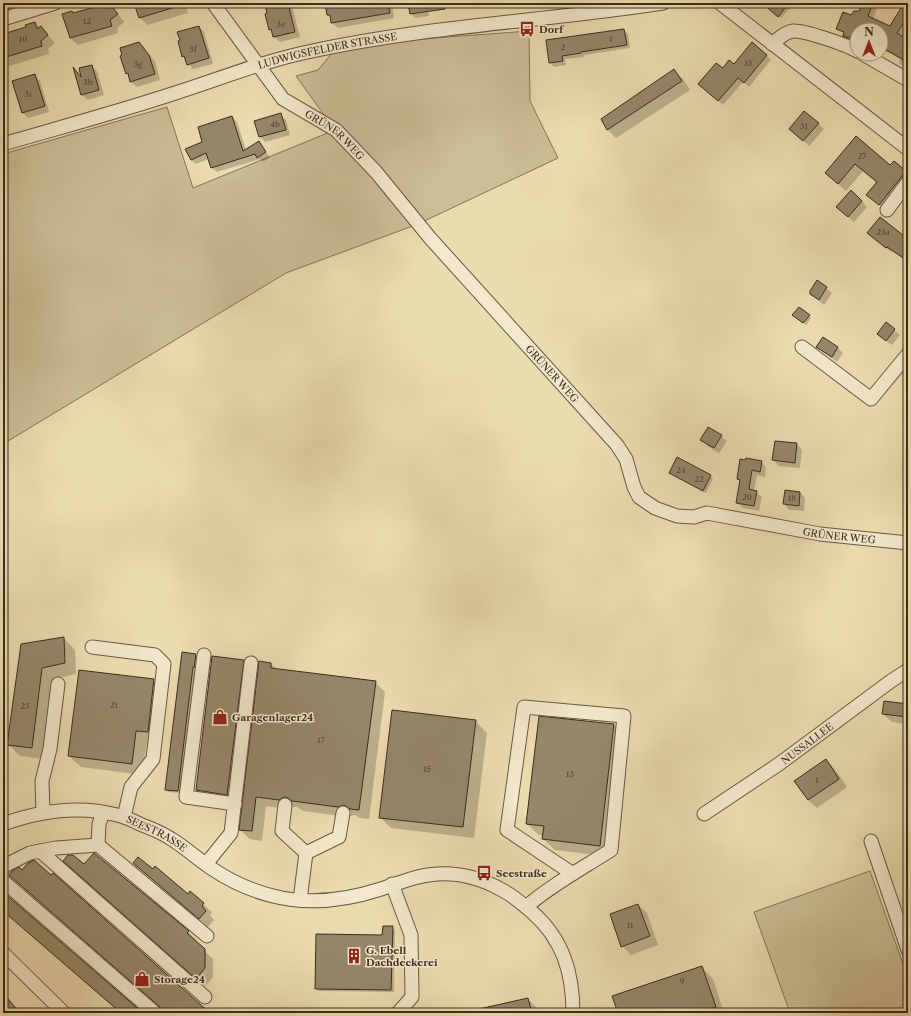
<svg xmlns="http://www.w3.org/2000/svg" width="911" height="1016" viewBox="0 0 911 1016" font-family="'Libre Caslon Text',serif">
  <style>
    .green { fill: #cdbe97; stroke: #84745c }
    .shadow { fill: #0003 }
    .building { fill: #96876b; stroke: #3a2b21 }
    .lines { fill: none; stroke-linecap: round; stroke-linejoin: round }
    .minor-casing { stroke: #665744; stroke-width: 15 }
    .minor { stroke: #f2e8cb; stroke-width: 13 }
    .labels { text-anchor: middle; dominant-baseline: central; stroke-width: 3; stroke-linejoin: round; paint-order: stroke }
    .number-label { font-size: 8px; fill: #514234 }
    .poi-label { font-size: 10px; font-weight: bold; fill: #3a2b21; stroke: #f2e8cb; text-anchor: start }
    .street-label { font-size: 10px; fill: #3a2b21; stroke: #f2e8cb }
  </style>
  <rect width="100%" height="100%" fill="#ebdcaf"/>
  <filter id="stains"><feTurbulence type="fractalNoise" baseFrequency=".005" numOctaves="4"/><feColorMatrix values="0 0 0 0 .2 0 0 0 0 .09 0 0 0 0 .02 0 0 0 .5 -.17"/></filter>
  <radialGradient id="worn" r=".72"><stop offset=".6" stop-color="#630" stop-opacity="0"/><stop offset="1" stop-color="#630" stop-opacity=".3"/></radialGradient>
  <path class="green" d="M 529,31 L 530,101 L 558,158 L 418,224 L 286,273 L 3,444 L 3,154 L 167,107 L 193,188 L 335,130 L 296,76 L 318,70 L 332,53 L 394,41 Z
    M 870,871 L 908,978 L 908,1013 L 790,1013 L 754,912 Z"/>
  <path class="shadow" d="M 3,3 L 16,3 L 18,10 L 3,15 Z
    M 103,3 L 104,3 L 118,14 L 124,22 L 117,28 L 118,33 L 78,45 L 70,38 L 74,14 L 96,7 Z
    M 135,3 L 192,3 L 186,7 L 188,13 L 147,25 L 140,17 Z
    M 276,3 L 289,3 L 292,6 L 300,37 L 280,42 L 274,37 L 273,32 L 270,29 L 268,13 Z
    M 326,3 L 392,3 L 394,18 L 338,28 L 332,23 L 331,18 L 328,15 Z
    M 409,3 L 427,3 L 429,16 L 415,18 L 411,13 Z
    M 515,3 L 531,3 L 517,5 Z
    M 763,3 L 789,3 L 792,6 L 781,18 Z
    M 863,3 L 879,3 L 873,19 L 890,27 L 906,3 L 908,3 L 908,26 L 904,33 L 908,35 L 908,70 L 899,63 L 901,59 L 881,49 L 881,30 L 857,30 L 857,38 L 853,42 L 848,40 L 844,36 L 844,34 L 837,28 L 851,16 L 860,12 Z
    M 35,23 L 40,28 L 41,27 L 55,43 L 48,49 L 49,54 L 9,66 L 3,60 L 3,33 L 4,35 L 27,28 Z
    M 199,27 L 204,32 L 213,64 L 193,69 L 183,56 Z
    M 624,30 L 628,34 L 630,48 L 584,55 L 584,57 L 565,59 L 566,65 L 554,67 L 550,63 L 547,41 Z
    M 139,43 L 155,61 L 160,80 L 137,87 L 131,82 L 130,76 L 126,73 Z
    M 766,55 L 771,60 L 749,87 L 743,82 L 723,105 L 699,84 L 723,70 Z
    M 91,66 L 97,71 L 104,95 L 88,100 L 82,95 L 75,71 L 83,79 Z
    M 674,71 L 683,79 L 690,90 L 616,138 L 608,130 L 603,120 Z
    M 35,76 L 40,81 L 49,112 L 28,118 L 23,113 Z
    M 280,115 L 286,120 L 290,135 L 265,142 L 260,137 L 256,122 Z
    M 232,117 L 237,122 L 246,150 L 258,143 L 270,157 L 263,162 L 260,159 L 217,172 L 212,168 L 209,159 L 196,164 L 191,160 Z
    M 818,124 L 824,129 L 809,146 L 790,129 Z
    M 856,138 L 890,166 L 906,171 L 908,174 L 908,186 L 887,211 L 875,202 L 877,183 L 863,171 L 846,191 L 834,180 Z
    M 862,201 L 867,207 L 854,222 L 843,212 Z
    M 868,233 L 908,240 L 908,262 L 892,251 L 891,252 Z
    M 826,288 L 832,293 L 824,305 L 811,294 Z
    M 809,316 L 811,318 L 806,325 L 796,317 Z
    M 887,324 L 900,335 L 892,345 L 884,339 Z
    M 824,339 L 838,348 L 843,353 L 837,362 L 823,352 L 818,347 Z
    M 721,436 L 727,441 L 719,453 L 707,446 L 702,440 Z
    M 797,444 L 802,450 L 800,468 L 779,466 L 773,460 Z
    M 677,459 L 713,478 L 706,493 L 670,473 Z
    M 761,462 L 766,467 L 765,477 L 757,475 L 754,491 L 762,497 L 759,511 L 743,508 L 737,503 L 741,482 L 738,479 Z
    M 785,491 L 800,492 L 805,498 L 804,511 L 789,510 L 784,504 Z
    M 64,638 L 75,650 L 76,674 L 53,679 L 43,759 L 20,756 L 8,744 L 22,645 Z
    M 196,655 L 198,657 L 197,670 L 195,669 L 180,793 L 168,792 L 166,789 Z
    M 244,661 L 246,663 L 230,797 L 200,792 L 197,790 Z
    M 271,664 L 277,669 L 375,682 L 385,692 L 369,819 L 360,818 L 355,815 L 348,817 L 303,811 L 297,807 L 292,807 L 289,809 L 266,806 L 262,841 L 250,839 L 240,830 Z
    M 154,680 L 165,691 L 159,743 L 147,742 L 143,775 L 81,767 L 69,756 Z
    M 908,705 L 908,724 L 892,722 L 883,714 Z
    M 475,721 L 487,733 L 474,838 L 391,828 L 380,817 Z
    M 614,725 L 625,737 L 611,857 L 555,850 L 543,839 L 544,836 L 539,835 L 527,824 Z
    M 826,760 L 834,768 L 847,787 L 817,808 L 808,800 Z
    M 134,863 L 188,896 L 190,893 L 212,912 L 210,915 L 214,920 L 208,927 Z
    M 84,865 L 188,932 L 196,940 L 195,942 L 213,959 L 213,977 L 205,986 L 73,869 Z
    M 10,875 L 208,1013 L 164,1013 L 162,1008 Z
    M 638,905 L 647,913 L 658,945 L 631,955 L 622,946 Z
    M 392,927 L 395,930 L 394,992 L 318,991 L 316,988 L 383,936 Z
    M 702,967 L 713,979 L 724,1013 L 619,1013 Z
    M 528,999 L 539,1010 L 540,1013 L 469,1013 Z"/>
  <path class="building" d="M 94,3 L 109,3 L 118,14 L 110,20 L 112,26 L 70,38 L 62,14 L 72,11 L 73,13 L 95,7 Z
    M 134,3 L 179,3 L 179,6 L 139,18 Z
    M 272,3 L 288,3 L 295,32 L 273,37 L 271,29 L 269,30 L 265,14 L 267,13 L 265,5 Z
    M 325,3 L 388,3 L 390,13 L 331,23 L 330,15 L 327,15 Z
    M 408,3 L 444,3 L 445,9 L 410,14 Z
    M 762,3 L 789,3 L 778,17 Z
    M 862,3 L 873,3 L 868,16 L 890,26 L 904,3 L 908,3 L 908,16 L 897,33 L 908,40 L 908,63 L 892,53 L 881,48 L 881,30 L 857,30 L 857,37 L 852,35 L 849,38 L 843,36 L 844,32 L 836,29 L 843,12 L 851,15 L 854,11 L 859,11 Z
    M 35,22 L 37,29 L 41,26 L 48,35 L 41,41 L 42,46 L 3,58 L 3,34 L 26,27 L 25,25 Z
    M 199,26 L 209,58 L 187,65 L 184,56 L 182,57 L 178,41 L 180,40 L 177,32 Z
    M 624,29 L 627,45 L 581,52 L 581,53 L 562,56 L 563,61 L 549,63 L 546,40 Z
    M 139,42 L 149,55 L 155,74 L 130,82 L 128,73 L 126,74 L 120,56 L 122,55 L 120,48 Z
    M 752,42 L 767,55 L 744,83 L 738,78 L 718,101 L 698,84 L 716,63 L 723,68 L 729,60 L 734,64 Z
    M 92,65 L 99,90 L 81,95 L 73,67 L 81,77 L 79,68 Z
    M 674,69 L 682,81 L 607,130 L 601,119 Z
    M 35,74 L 45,106 L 22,113 L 12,81 Z
    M 804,111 L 819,123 L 803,141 L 789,129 Z
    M 281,113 L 286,130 L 259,137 L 254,121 Z
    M 232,116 L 243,151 L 259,141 L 266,152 L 257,158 L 255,154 L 211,168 L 206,153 L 191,160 L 185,149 L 202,142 L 198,127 Z
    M 856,136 L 890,165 L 894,161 L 906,171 L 879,205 L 866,195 L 877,182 L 855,164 L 838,184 L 825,173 Z
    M 851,190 L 862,201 L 848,217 L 836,207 Z
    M 880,217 L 908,239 L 908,261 L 887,247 L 886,248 L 867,233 Z
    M 817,280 L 827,287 L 819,300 L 810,294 L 810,291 Z
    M 799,307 L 810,315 L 803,323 L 792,315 Z
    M 886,322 L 895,329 L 886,341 L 877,334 Z
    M 823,337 L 838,347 L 832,357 L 816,347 Z
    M 708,427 L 722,435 L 714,448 L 700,440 Z
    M 775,441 L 797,443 L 795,463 L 772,460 Z
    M 677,457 L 711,475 L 703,491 L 669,473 Z
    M 746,458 L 762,461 L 760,472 L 752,470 L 749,489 L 757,491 L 754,506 L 736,503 L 740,480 L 737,479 L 740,459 L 745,460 Z
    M 785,490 L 800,492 L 799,506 L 783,504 Z
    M 64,637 L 65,663 L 42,668 L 32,748 L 7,745 L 21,644 Z
    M 182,652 L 196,654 L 194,668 L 193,667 L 178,791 L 165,790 Z
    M 212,656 L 244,660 L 227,795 L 196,790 Z
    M 259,661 L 271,663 L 271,668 L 376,681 L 359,810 L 350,809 L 344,805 L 338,807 L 292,801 L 286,797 L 282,798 L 279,800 L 256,797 L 252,831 L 239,830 Z
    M 79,670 L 154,679 L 148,732 L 136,731 L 132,764 L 68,756 Z
    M 884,701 L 908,704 L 908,717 L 882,714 Z
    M 392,710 L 476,720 L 463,827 L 379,818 Z
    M 539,716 L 614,724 L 600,846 L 542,839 L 544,826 L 526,824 Z
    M 826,759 L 839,779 L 808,800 L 794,781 Z
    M 94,853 L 189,931 L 187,933 L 205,949 L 205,968 L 196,979 L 63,861 L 68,855 L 73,855 L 84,864 Z
    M 138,857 L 153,869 L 155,866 L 188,894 L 190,891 L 204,903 L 202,906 L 206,911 L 199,919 L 133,863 Z
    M 34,860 L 51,875 L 53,873 L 210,1013 L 163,1013 L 160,1007 L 9,875 L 12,871 L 19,867 L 22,870 L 28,863 Z
    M 3,892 L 143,1013 L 121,1013 L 3,911 Z
    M 638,904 L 650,936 L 621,947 L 610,914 Z
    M 383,926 L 393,926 L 391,990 L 315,989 L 316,934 L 382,935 Z
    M 702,966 L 716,1007 L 699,1013 L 618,1013 L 612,996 Z
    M 3,993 L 20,1013 L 3,1013 Z
    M 528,998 L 532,1013 L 480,1013 L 479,1009 Z"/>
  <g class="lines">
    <defs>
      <g id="minor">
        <path id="s1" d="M 213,3 L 283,99 L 336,130 L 376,172 L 430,238 L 617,445 L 626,459 L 634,487 L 639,497 L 655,508 L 677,516 L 694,517 L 707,513 L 820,534 L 908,543"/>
        <path d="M 720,3 L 908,149"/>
        <path d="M 3,19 L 55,3"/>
        <path d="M 772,44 C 778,39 785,32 793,31 C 804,30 847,45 857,51"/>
        <path d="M 863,54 L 908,80"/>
        <path id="s2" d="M 3,144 C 58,128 114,113 169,95 C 217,80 263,61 312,51 C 428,26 546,21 663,3"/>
        <path d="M 887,210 L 908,182"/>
        <path d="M 802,347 L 871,399 L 908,354"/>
        <path d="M 92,647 L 155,655 L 164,664 L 153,759 L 131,787 L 124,817"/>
        <path d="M 204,655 L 186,797 L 235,804"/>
        <path d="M 285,805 L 282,831 L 306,853 L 300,900"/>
        <path d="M 43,813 L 42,781 L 50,749 L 58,684"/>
        <path id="s3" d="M 704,814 L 779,764 L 891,681 L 908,670"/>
        <path id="s4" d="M 3,824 C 39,811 79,805 117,815 C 126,817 134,821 142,825 C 153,829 164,834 173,840 C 187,849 200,861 214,870 C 232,882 253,891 273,896 C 308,905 347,900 381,889 C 399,883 417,875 437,874 C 459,872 483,879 502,890 C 513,895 523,905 532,912 C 563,939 573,973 573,1013"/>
        <path d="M 871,841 L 908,950"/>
        <path d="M 98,845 L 207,936"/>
        <path d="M 40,851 L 205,997"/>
        <path d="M 306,853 L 339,837 L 343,813"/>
        <path d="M 206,864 L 231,833 L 251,663"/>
        <path d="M 3,868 L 6,865 L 30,853 L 56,848 L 98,845 L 99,824 L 103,813"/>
        <path d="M 3,881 L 155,1013"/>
        <path d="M 392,884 L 411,935 L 412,997 L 398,1013"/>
        <path d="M 526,907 C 551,885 583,868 611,850 L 624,716 L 524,707 L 507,830 L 573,874"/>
        <path d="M 3,953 L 64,1013"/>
      </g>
    </defs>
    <use href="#minor" class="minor-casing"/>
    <use href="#minor" class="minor"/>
  </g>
  <defs>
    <symbol id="bus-bare" viewBox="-9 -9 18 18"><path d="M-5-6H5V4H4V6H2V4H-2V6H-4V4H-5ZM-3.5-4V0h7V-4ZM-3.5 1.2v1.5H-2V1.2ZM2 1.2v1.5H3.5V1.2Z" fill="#8f2418" stroke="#f2e8cb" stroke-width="2.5" paint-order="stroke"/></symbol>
    <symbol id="shop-bare" viewBox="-9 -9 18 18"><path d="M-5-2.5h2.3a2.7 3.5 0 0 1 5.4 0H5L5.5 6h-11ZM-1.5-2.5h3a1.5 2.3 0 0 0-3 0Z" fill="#8f2418" stroke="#f2e8cb" stroke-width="2.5" paint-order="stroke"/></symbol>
    <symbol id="building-bare" viewBox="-9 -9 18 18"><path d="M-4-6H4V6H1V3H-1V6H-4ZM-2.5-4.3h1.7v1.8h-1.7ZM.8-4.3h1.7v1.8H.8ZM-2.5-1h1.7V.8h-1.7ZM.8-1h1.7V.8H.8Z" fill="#8f2418" stroke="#f2e8cb" stroke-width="2.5" paint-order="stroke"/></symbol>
  </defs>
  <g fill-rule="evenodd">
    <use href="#bus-bare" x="516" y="18" width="22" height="22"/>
    <use href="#shop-bare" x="209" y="706" width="22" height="22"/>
    <use href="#bus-bare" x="473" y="862" width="22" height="22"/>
    <use href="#building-bare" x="343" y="945" width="22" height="22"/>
    <use href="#shop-bare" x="131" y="968" width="22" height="22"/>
  </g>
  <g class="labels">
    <g class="number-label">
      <text x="87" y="21">12</text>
      <text x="281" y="24">3e</text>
      <text x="23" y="39">10</text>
      <text x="611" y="39">1</text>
      <text x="563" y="47">2</text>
      <text x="193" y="49">3f</text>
      <text x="748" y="63">35</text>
      <text x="138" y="64">3g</text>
      <text x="88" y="82">3h</text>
      <text x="28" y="94">3i</text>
      <text x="275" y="124">4b</text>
      <text x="804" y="126">31</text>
      <text x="862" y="156">27</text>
      <text x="883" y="232">23a</text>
      <text x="681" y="470">24</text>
      <text x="699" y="479">22</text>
      <text x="747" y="497">20</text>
      <text x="792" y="498">18</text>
      <text x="114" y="705">21</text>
      <text x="25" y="706">23</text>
      <text x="321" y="740">17</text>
      <text x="427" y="769">15</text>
      <text x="570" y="774">13</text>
      <text x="817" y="780">1</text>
      <text x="630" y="925">11</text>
      <text x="682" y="981">9</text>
    </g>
    <g class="poi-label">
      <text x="539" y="29">Dorf</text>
      <text x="232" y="717">Garagenlager24</text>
      <text x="496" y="873">Seestraße</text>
      <text x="366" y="950">G. Ebell<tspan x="366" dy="12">Dachdeckerei</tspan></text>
      <text x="154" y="979">Storage24</text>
    </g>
    <g class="street-label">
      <text stroke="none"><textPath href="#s2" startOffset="338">LUDWIGSFELDER STRASSE</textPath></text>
      <text stroke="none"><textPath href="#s1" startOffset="182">GRÜNER WEG</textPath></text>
      <text stroke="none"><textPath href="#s1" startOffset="506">GRÜNER WEG</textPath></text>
      <text stroke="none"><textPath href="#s1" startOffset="867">GRÜNER WEG</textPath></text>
      <text stroke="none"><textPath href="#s3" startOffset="125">NUSSALLEE</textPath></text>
      <text stroke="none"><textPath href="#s4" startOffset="160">SEESTRASSE</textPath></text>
    </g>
  </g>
  <rect width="911" height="1016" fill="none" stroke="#ebdcaf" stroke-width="16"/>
  <rect x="4" y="4" width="903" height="1008" fill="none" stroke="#3a2b21" stroke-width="2"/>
  <rect x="8" y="8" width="895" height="1000" fill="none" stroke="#3a2b21"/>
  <g transform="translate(869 42)"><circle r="19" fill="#f2e8cb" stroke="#a89c87"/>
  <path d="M0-3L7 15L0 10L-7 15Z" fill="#8f2418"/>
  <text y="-6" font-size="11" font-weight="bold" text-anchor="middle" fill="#3a2b21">N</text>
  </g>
  <rect width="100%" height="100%" filter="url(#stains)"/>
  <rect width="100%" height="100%" fill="url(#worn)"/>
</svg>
